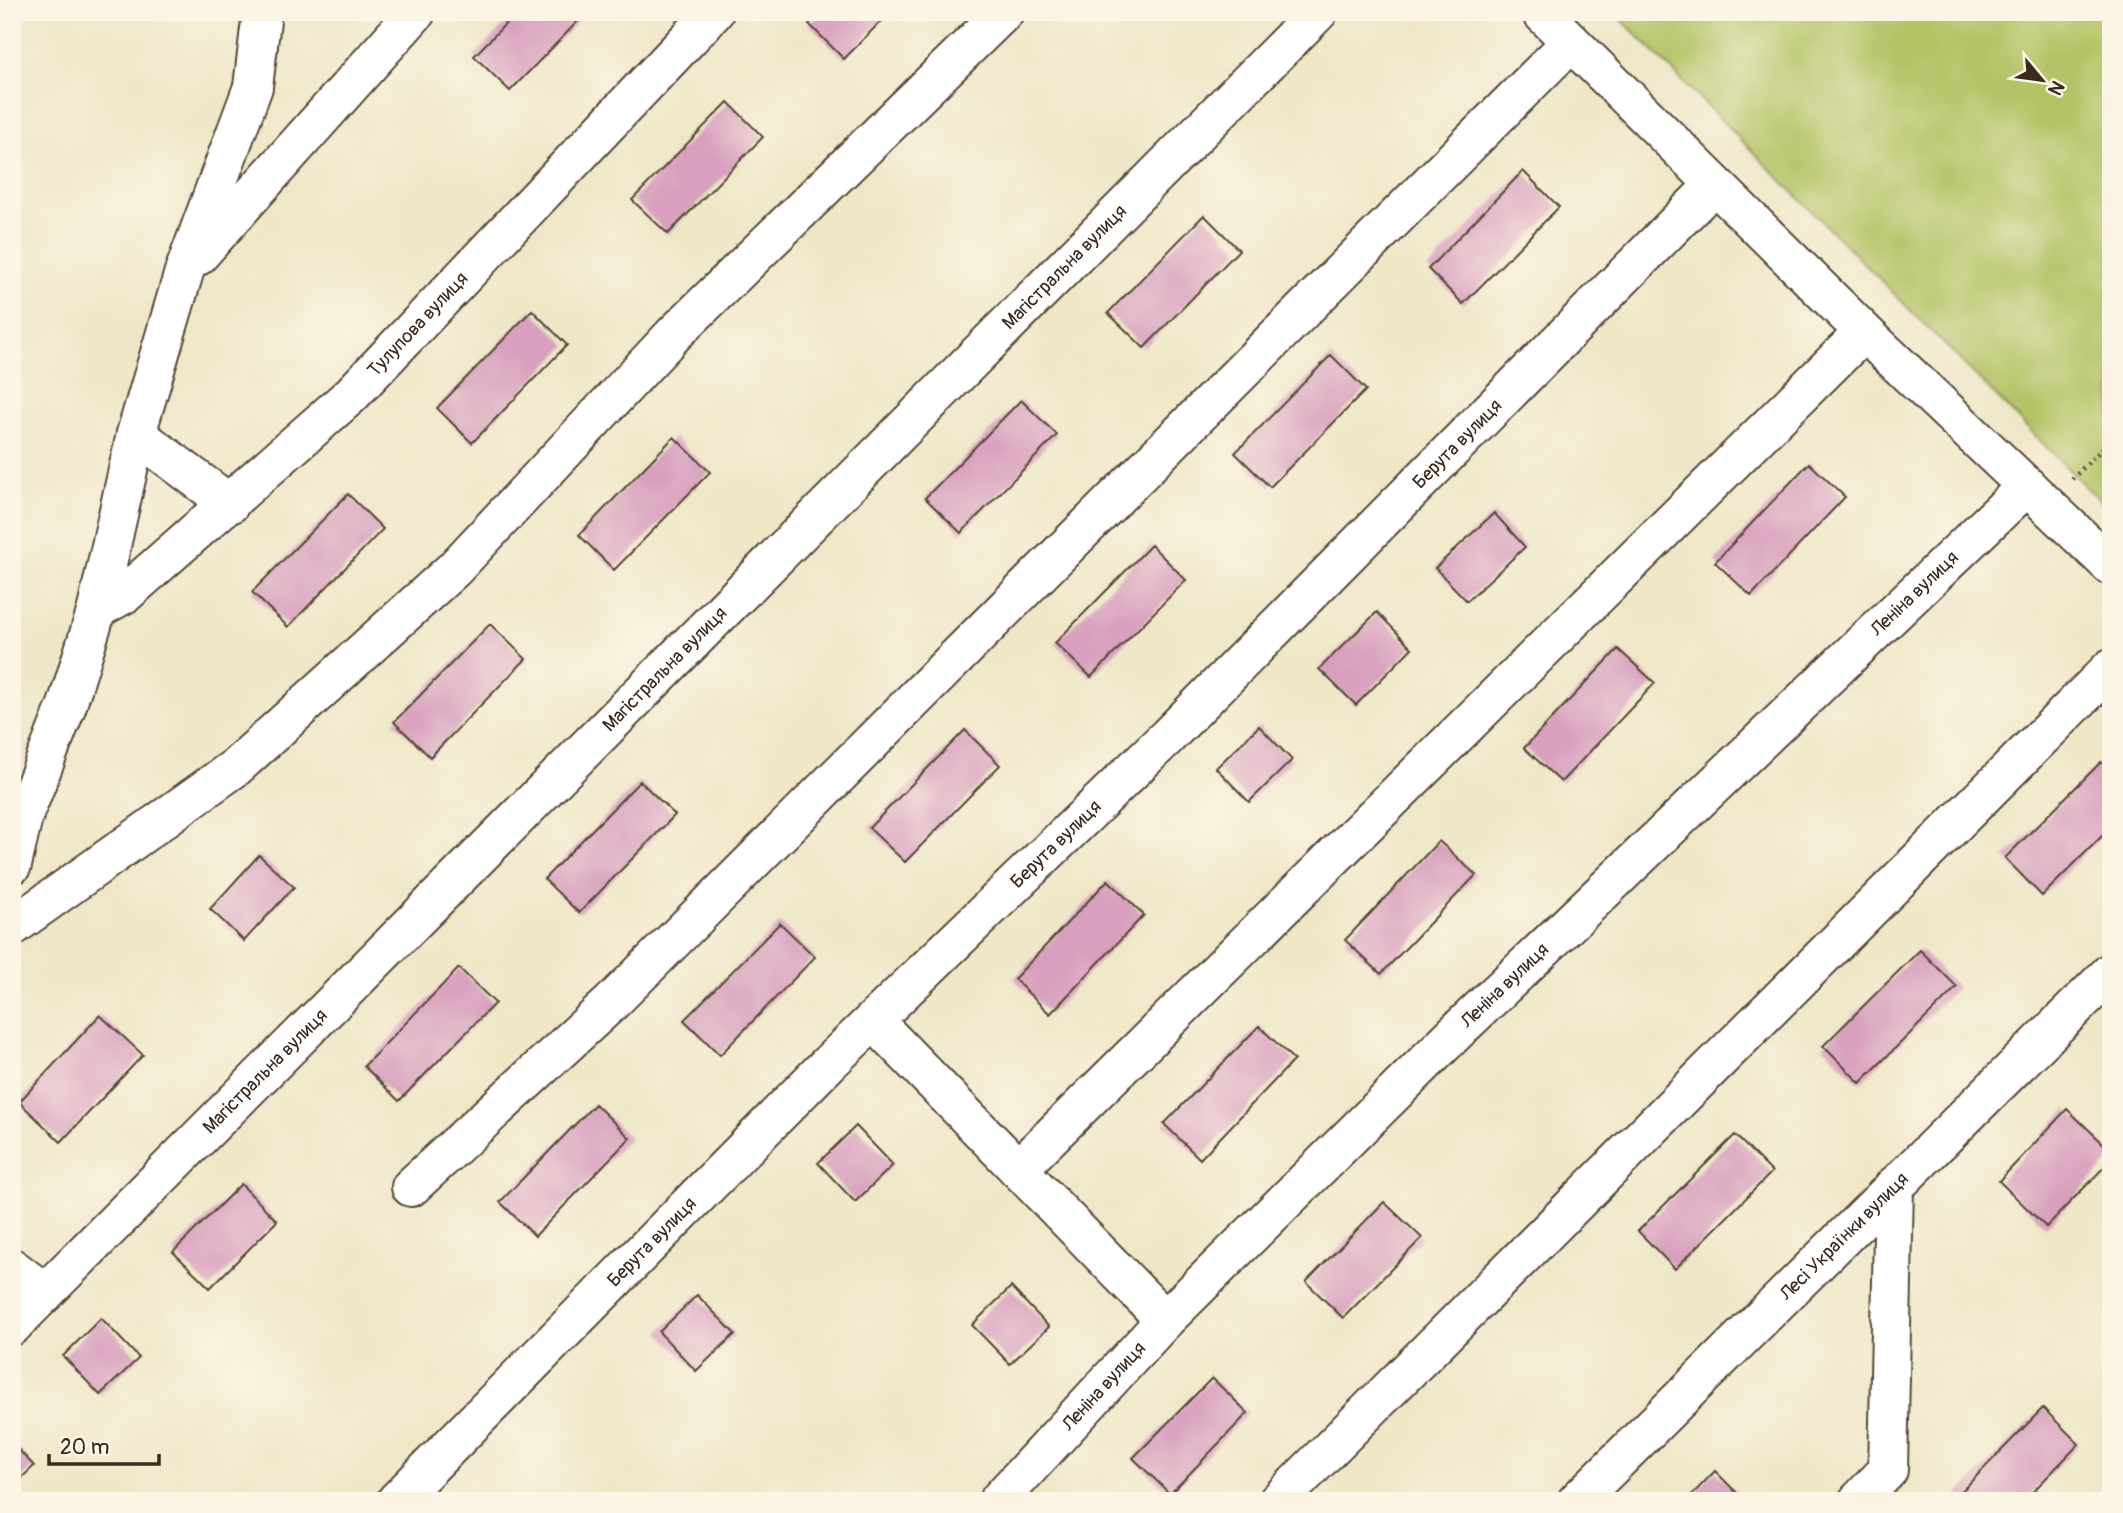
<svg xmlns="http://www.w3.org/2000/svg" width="2123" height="1513" viewBox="0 0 2123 1513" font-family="Pangolin,sans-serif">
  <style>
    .green { fill: #b4c366; stroke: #787642; stroke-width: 2 }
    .building { fill: #d8a0be }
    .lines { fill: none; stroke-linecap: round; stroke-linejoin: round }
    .minor-casing { stroke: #564638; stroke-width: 42 }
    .major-casing { stroke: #564638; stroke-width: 42 }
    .path { stroke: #564638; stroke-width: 4.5; stroke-dasharray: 2 5; stroke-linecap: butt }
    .minor { stroke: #fff; stroke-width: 38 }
    .major { stroke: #fff; stroke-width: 38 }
    .labels { text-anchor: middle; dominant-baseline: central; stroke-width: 5; stroke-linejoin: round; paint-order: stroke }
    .street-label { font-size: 19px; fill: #3b2a1e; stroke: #fcf5e5 }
  </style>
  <rect width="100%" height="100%" fill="#fcf5e5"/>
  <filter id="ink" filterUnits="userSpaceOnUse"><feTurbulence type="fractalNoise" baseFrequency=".0143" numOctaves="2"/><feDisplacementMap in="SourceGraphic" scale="14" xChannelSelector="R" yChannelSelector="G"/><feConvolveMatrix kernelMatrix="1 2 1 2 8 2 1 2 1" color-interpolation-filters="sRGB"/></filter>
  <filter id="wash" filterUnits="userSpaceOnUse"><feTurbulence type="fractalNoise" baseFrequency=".00686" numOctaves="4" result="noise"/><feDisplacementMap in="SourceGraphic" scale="28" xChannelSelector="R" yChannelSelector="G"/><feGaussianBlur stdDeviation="1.57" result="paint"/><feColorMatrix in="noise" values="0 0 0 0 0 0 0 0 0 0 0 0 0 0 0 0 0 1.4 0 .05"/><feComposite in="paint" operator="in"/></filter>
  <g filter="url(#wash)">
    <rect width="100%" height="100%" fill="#efe7c8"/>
    <path class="green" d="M 1614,12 L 2111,12 L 2111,512 L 1615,13 Z"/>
    <g id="blocks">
      <path class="building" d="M 517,12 L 587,12 L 510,91 L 474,56 Z
        M 821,12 L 890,12 L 844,59 L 809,24 Z
        M 1157,12 L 1175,12 L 1167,21 Z
        M 728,102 L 763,137 L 668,234 L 632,200 Z
        M 1523,171 L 1559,207 L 1463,304 L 1428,269 Z
        M 1204,215 L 1239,250 L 1144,348 L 1108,313 Z
        M 532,310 L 567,345 L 472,443 L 437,408 Z
        M 1331,355 L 1366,390 L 1270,487 L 1235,453 Z
        M 1021,400 L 1057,435 L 961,533 L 925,498 Z
        M 674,437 L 710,472 L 614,570 L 579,535 Z
        M 1809,463 L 1845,497 L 1751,596 L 1715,562 Z
        M 348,494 L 383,529 L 288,627 L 252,592 Z
        M 1494,513 L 1525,547 L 1467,601 L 1435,568 Z
        M 1151,545 L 1186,580 L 1091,677 L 1055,643 Z
        M 1377,612 L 1412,648 L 1356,705 L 1319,669 Z
        M 490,624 L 526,659 L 430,757 L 394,722 Z
        M 1618,649 L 1655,683 L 1561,782 L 1524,748 Z
        M 1259,726 L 1292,760 L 1249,802 L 1216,768 Z
        M 965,730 L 1000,765 L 905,862 L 869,828 Z
        M 2101,762 L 2111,771 L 2111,827 L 2042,896 L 2005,858 Z
        M 640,781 L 675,815 L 579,913 L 544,879 Z
        M 1439,841 L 1476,875 L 1381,974 L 1345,940 Z
        M 259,855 L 294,887 L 244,941 L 210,909 Z
        M 1108,880 L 1144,915 L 1050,1014 L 1014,979 Z
        M 780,923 L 815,957 L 720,1055 L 684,1020 Z
        M 1920,950 L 1957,987 L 1860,1083 L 1823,1046 Z
        M 459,968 L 495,1003 L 399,1101 L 364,1066 Z
        M 100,1015 L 143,1055 L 61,1142 L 19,1102 Z
        M 1259,1026 L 1294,1060 L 1200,1159 L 1164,1124 Z
        M 595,1104 L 630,1138 L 535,1236 L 500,1202 Z
        M 2067,1109 L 2111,1151 L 2111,1160 L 2046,1227 L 1999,1181 Z
        M 856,1126 L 893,1165 L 855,1202 L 818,1163 Z
        M 1735,1135 L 1772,1172 L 1675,1269 L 1638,1231 Z
        M 241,1184 L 277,1221 L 210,1288 L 173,1252 Z
        M 1384,1202 L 1422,1238 L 1343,1318 L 1306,1282 Z
        M 1011,1287 L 1049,1327 L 1010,1364 L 972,1325 Z
        M 697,1295 L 735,1334 L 696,1371 L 659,1332 Z
        M 101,1318 L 139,1358 L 100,1395 L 63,1356 Z
        M 1212,1378 L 1248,1413 L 1170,1494 L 1133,1458 Z
        M 2043,1408 L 2079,1444 L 2024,1501 L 1952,1501 Z
        M 12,1443 L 34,1466 L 12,1487 Z
        M 1715,1471 L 1745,1501 L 1686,1501 Z"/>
    </g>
  </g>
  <g filter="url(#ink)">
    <use href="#blocks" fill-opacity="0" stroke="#564638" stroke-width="2"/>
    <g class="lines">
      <defs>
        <g id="minor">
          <path d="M 1541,12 L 1864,332 L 2111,566"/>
          <path d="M 198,256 L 416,12"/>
          <path d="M 136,434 L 230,504"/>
          <path id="s1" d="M 97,609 L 126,593 L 351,395 L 714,12"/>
          <path d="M 12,865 L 23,817 L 67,705 L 97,609 L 136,434 L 184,272 L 253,87 L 262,12"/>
          <path d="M 12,927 L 236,767 L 454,569 L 674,334 L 1004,12"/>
          <path d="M 874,1021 L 1165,1320"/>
          <path d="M 1018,1169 L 1864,332"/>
          <path d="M 411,1187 L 611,1003 L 1571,42"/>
          <path d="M 12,1268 L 45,1293"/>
          <path id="s2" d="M 396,1501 L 829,1063 L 1166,738 L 1714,185"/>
          <path id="s3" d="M 998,1501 L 1165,1320 L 1455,1033 L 2027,486"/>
          <path d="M 1278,1501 L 2111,668"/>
          <path id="s4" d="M 1577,1501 L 2111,972"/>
          <path d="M 1858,1501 L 1888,1470 L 1894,1186"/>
        </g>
        <g id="major">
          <path id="s5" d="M 12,1326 L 1318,12"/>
        </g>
      </defs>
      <use href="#minor" class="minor-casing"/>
      <use href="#major" class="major-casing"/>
      <path class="path" d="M 2072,479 L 2111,440"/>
      <use href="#minor" class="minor"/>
      <use href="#major" class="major"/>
    </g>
  </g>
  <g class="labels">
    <g class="street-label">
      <text stroke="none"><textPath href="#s5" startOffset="1493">Магістральна вулиця</textPath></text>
      <text stroke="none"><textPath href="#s1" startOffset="430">Тулупова вулиця</textPath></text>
      <text stroke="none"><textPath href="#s2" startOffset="1498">Берута вулиця</textPath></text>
      <text stroke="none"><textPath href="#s3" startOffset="1290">Леніна вулиця</textPath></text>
      <text stroke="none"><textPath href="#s5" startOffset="926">Магістральна вулиця</textPath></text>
      <text stroke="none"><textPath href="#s2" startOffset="931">Берута вулиця</textPath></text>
      <text stroke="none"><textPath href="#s3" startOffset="723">Леніна вулиця</textPath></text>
      <text stroke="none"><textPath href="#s5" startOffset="359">Магістральна вулиця</textPath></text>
      <text stroke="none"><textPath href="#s4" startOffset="376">Лесі Українки вулиця</textPath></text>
      <text stroke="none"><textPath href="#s2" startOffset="364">Берута вулиця</textPath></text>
      <text stroke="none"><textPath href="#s3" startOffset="156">Леніна вулиця</textPath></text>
    </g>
  </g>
  <rect width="2123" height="1513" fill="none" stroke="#fcf5e5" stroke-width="42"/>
  <g transform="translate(2042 80) rotate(119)" stroke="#fcf5e5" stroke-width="5" paint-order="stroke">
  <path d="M0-5L12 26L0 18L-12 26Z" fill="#3b2a1e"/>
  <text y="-10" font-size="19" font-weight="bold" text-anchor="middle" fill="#3b2a1e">N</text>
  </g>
  <path d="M49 1454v10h110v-10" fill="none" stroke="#3b2a1e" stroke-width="3.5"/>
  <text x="60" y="1454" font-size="21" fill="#3b2a1e" stroke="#fcf5e5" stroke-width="5" paint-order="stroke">20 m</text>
</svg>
